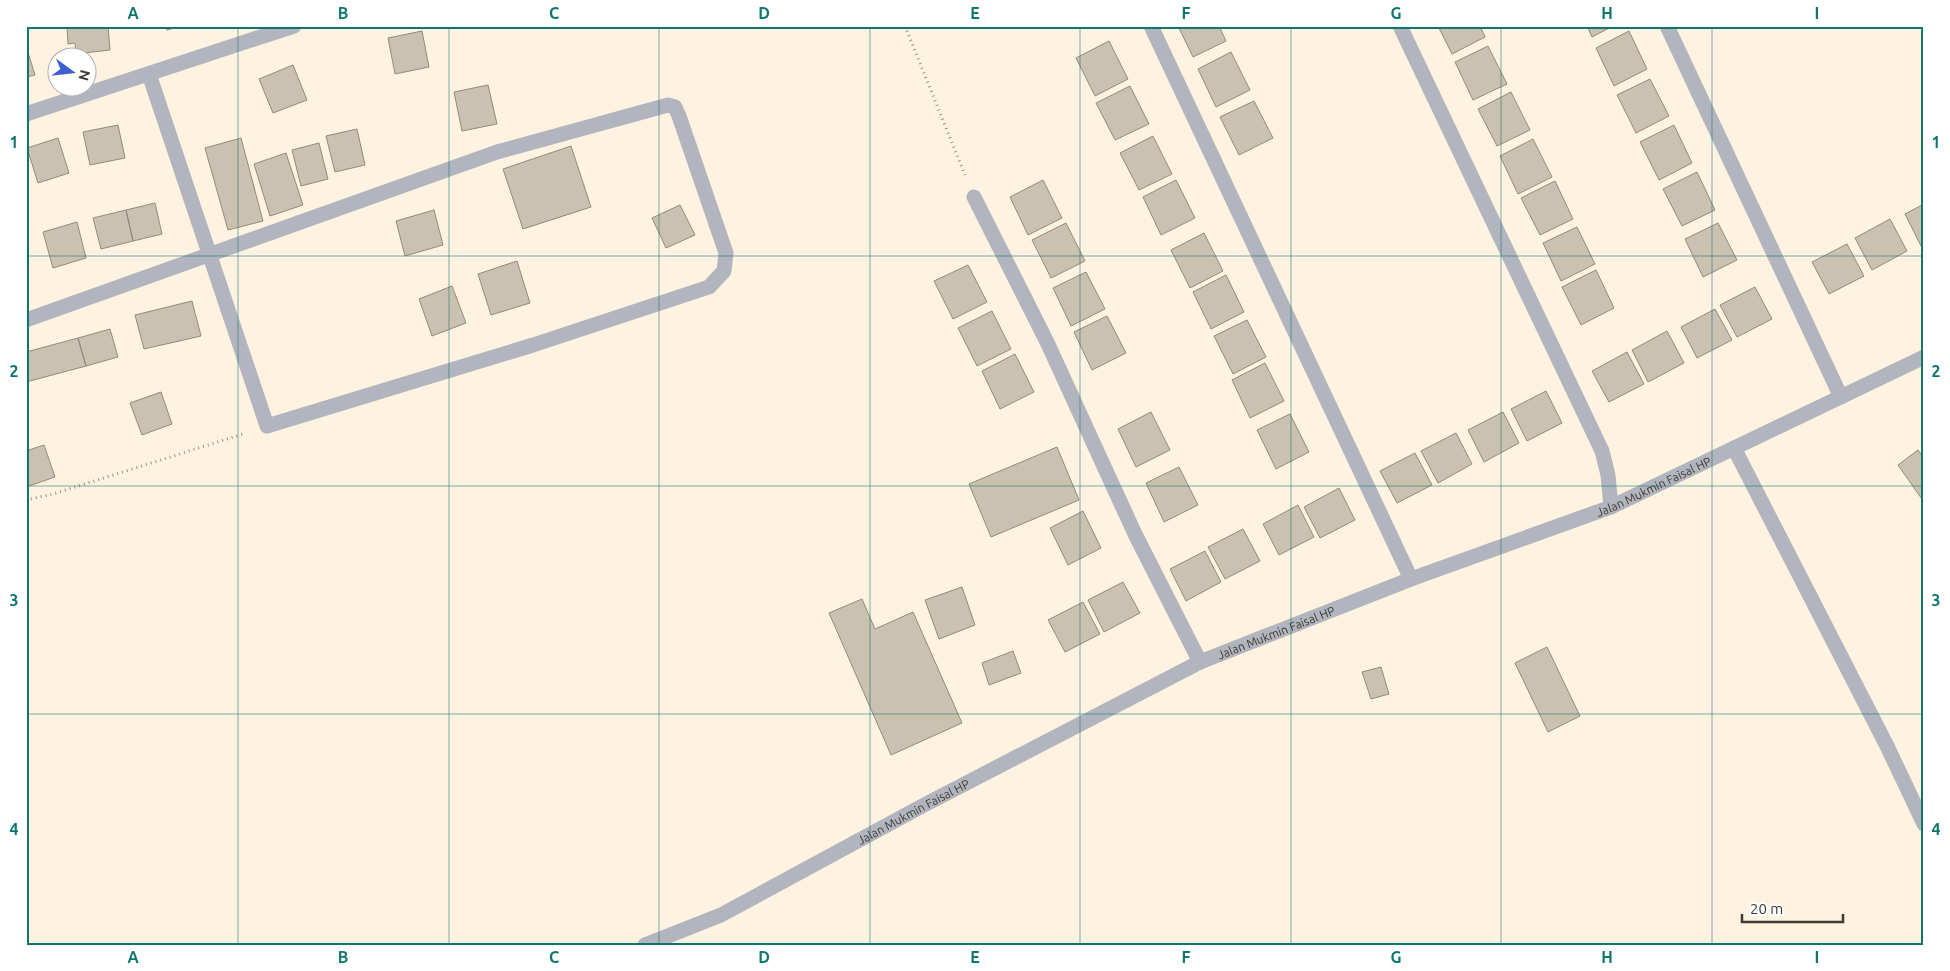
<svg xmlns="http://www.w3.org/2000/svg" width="1950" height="971" viewBox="0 0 1950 971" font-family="Ubuntu,sans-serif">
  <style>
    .building { fill: #cbc1b0; stroke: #948a7a }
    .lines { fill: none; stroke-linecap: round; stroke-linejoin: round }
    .path { stroke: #9a9386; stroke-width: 3; stroke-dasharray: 1 4; stroke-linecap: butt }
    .minor { stroke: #b2b5bd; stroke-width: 15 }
    .grid { fill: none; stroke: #0f766e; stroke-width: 1; stroke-opacity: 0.55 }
    .labels { text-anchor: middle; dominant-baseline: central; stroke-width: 5; stroke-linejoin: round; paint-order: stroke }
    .street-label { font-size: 12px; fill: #3e3a33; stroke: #fff }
    .neatline { fill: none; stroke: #0f766e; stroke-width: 2 }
    .grid-label { font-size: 16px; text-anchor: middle; font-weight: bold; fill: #0f766e }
  </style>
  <rect width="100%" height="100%" fill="#fef3e1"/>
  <path class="building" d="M 67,26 L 108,26 L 110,50 L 76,54 L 75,43 L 68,44 Z
    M 166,26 L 181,26 L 167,30 Z
    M 1178,26 L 1219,26 L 1226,41 L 1193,57 Z
    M 1438,26 L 1480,26 L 1485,37 L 1452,54 Z
    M 1587,26 L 1613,26 L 1592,37 Z
    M 422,31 L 429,67 L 395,74 L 388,38 Z
    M 1629,31 L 1647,69 L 1614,86 L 1596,48 Z
    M 1109,41 L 1128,79 L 1095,96 L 1076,58 Z
    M 26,46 L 35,75 L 26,77 Z
    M 1488,46 L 1507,84 L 1473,100 L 1455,62 Z
    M 1231,52 L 1250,90 L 1216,107 L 1198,69 Z
    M 293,65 L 307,100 L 273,113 L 259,79 Z
    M 1650,79 L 1669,116 L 1636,133 L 1617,95 Z
    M 488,85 L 497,124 L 462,131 L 454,92 Z
    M 1130,86 L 1149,124 L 1115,140 L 1096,103 Z
    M 1511,92 L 1530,130 L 1497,146 L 1478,109 Z
    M 1254,101 L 1273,138 L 1239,155 L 1220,117 Z
    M 118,125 L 125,158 L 90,165 L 83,132 Z
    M 1674,125 L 1692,163 L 1659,180 L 1640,142 Z
    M 357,129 L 365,165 L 335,172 L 326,136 Z
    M 1153,136 L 1172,174 L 1139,190 L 1120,153 Z
    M 58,138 L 69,173 L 38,183 L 27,148 Z
    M 241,138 L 263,221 L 228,230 L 205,148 Z
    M 1533,139 L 1552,177 L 1518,194 L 1500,156 Z
    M 319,143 L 328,179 L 301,186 L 292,150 Z
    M 571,146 L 591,207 L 523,229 L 503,169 Z
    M 286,153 L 303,205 L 270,216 L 254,164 Z
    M 1697,172 L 1715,210 L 1682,226 L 1663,189 Z
    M 1043,180 L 1062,218 L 1028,235 L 1010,197 Z
    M 1176,180 L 1195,218 L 1161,235 L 1143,197 Z
    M 1555,181 L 1573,219 L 1540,235 L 1521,198 Z
    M 155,203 L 162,234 L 133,241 L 126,210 Z
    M 1924,204 L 1924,245 L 1921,246 L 1905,214 Z
    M 680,205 L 695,235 L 666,248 L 652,218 Z
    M 126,210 L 133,241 L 101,249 L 93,218 Z
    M 434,210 L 443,245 L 405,256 L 396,221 Z
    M 1890,219 L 1907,251 L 1872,270 L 1855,238 Z
    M 77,222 L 86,258 L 53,268 L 43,232 Z
    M 1066,223 L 1085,261 L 1051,278 L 1032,240 Z
    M 1718,223 L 1737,260 L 1703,277 L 1685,239 Z
    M 1577,227 L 1595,264 L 1561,281 L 1543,243 Z
    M 1204,233 L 1223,271 L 1190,288 L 1171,250 Z
    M 1847,244 L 1864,276 L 1829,294 L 1812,262 Z
    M 517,261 L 530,303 L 491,315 L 478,274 Z
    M 968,265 L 987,302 L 953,319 L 934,281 Z
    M 1596,270 L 1614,308 L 1581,325 L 1562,287 Z
    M 1086,272 L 1105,309 L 1071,326 L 1053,288 Z
    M 1226,275 L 1244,312 L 1211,329 L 1193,292 Z
    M 452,286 L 466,323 L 432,336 L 419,299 Z
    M 1755,287 L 1772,319 L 1737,337 L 1720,305 Z
    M 192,301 L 201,336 L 144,349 L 135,315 Z
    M 1715,309 L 1732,340 L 1697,358 L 1681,327 Z
    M 992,311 L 1011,349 L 977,366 L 958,328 Z
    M 1107,316 L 1126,353 L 1092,370 L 1074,332 Z
    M 1247,320 L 1266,357 L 1233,374 L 1214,336 Z
    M 110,329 L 118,357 L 86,366 L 78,338 Z
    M 1667,331 L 1684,363 L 1648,382 L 1632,350 Z
    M 78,338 L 86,366 L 26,382 L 26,352 Z
    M 1627,352 L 1644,384 L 1609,402 L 1592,371 Z
    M 1015,354 L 1034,392 L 1000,409 L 982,371 Z
    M 1265,363 L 1284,401 L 1250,418 L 1232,380 Z
    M 1546,391 L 1562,423 L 1527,441 L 1511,409 Z
    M 161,392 L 172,424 L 142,435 L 130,403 Z
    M 1151,412 L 1170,450 L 1136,467 L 1118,429 Z
    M 1503,412 L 1519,443 L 1484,462 L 1468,430 Z
    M 1290,414 L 1309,452 L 1276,469 L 1257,430 Z
    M 1456,433 L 1472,464 L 1438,483 L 1421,451 Z
    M 44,445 L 55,477 L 26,487 L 26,451 Z
    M 1057,447 L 1079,500 L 991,537 L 969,484 Z
    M 1918,450 L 1924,458 L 1924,502 L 1898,465 Z
    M 1415,453 L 1432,485 L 1397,503 L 1380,471 Z
    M 1179,467 L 1198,505 L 1164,522 L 1146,483 Z
    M 1339,488 L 1355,520 L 1320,538 L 1304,507 Z
    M 1298,505 L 1314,537 L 1279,555 L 1263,524 Z
    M 1083,511 L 1101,548 L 1068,565 L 1050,528 Z
    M 1243,529 L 1260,561 L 1225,579 L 1208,547 Z
    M 1205,551 L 1221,582 L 1186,601 L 1170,569 Z
    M 1123,582 L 1140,613 L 1104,632 L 1088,600 Z
    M 962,587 L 975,625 L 939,639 L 925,600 Z
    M 862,599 L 875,629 L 913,612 L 962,723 L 891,755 L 829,613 Z
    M 1083,602 L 1100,634 L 1065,652 L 1048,620 Z
    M 1547,647 L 1580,716 L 1548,732 L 1515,663 Z
    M 1013,651 L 1021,673 L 989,685 L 982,663 Z
    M 1381,667 L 1389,694 L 1371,699 L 1362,672 Z"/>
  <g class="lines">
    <path class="path" d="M 905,26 L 965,175
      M 26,500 L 53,494 L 243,434"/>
    <g class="minor">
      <path d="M 1151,26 L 1411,579"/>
      <path d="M 1400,26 L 1602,451 L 1608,475 L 1611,507"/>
      <path d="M 1667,26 L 1841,397"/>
      <path d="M 26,114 L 294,26"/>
      <path d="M 974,197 L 1047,342 L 1135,534 L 1200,662"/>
      <path d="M 26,320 L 497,152 L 668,105 L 675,107 L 679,116 L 726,253 L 724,271 L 709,287 L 533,345 L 267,426 L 149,74"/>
      <path d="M 1734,448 L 1887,746 L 1924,824"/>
      <path id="s1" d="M 645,945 L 721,915 L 926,804 L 1200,662 L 1411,579 L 1611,507 L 1924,357"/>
    </g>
  </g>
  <path class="grid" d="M 238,26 L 238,945M 449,26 L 449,945M 659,26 L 659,945M 870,26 L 870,945M 1080,26 L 1080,945M 1291,26 L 1291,945M 1501,26 L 1501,945M 1712,26 L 1712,945M 26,256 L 1924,256M 26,486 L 1924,486M 26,714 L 1924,714"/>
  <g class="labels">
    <g class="street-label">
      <text stroke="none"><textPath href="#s1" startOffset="1110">Jalan Mukmin Faisal HP</textPath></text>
      <text stroke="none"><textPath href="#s1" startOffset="705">Jalan Mukmin Faisal HP</textPath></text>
      <text stroke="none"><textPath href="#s1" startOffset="300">Jalan Mukmin Faisal HP</textPath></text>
    </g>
  </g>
  <rect width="1950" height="971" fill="none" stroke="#ffffff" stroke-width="55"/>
  <g transform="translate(72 72) rotate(105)"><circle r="24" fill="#ffffff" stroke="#b2b0ad"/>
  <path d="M0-4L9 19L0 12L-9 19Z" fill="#3e5fd1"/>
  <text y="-8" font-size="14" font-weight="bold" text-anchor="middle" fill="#3e3a33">N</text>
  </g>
  <path d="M1742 914v8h101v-8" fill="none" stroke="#3e3a33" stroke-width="2.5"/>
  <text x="1750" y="914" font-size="15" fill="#3e3a33" stroke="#ffffff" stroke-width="4" paint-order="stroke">20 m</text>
  <rect x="28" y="28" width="1894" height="916" class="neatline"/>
  <g class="grid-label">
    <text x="133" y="19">A</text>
    <text x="343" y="19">B</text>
    <text x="554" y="19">C</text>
    <text x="764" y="19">D</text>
    <text x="975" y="19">E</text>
    <text x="1186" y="19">F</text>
    <text x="1396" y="19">G</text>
    <text x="1607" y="19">H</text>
    <text x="1817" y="19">I</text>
    <text x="14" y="148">1</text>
    <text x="1936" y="148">1</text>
    <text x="14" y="377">2</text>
    <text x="1936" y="377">2</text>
    <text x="14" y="606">3</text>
    <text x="1936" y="606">3</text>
    <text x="14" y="835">4</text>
    <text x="1936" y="835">4</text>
    <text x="133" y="963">A</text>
    <text x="343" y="963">B</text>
    <text x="554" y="963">C</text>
    <text x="764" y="963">D</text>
    <text x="975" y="963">E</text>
    <text x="1186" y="963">F</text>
    <text x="1396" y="963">G</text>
    <text x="1607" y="963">H</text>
    <text x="1817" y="963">I</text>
  </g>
</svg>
